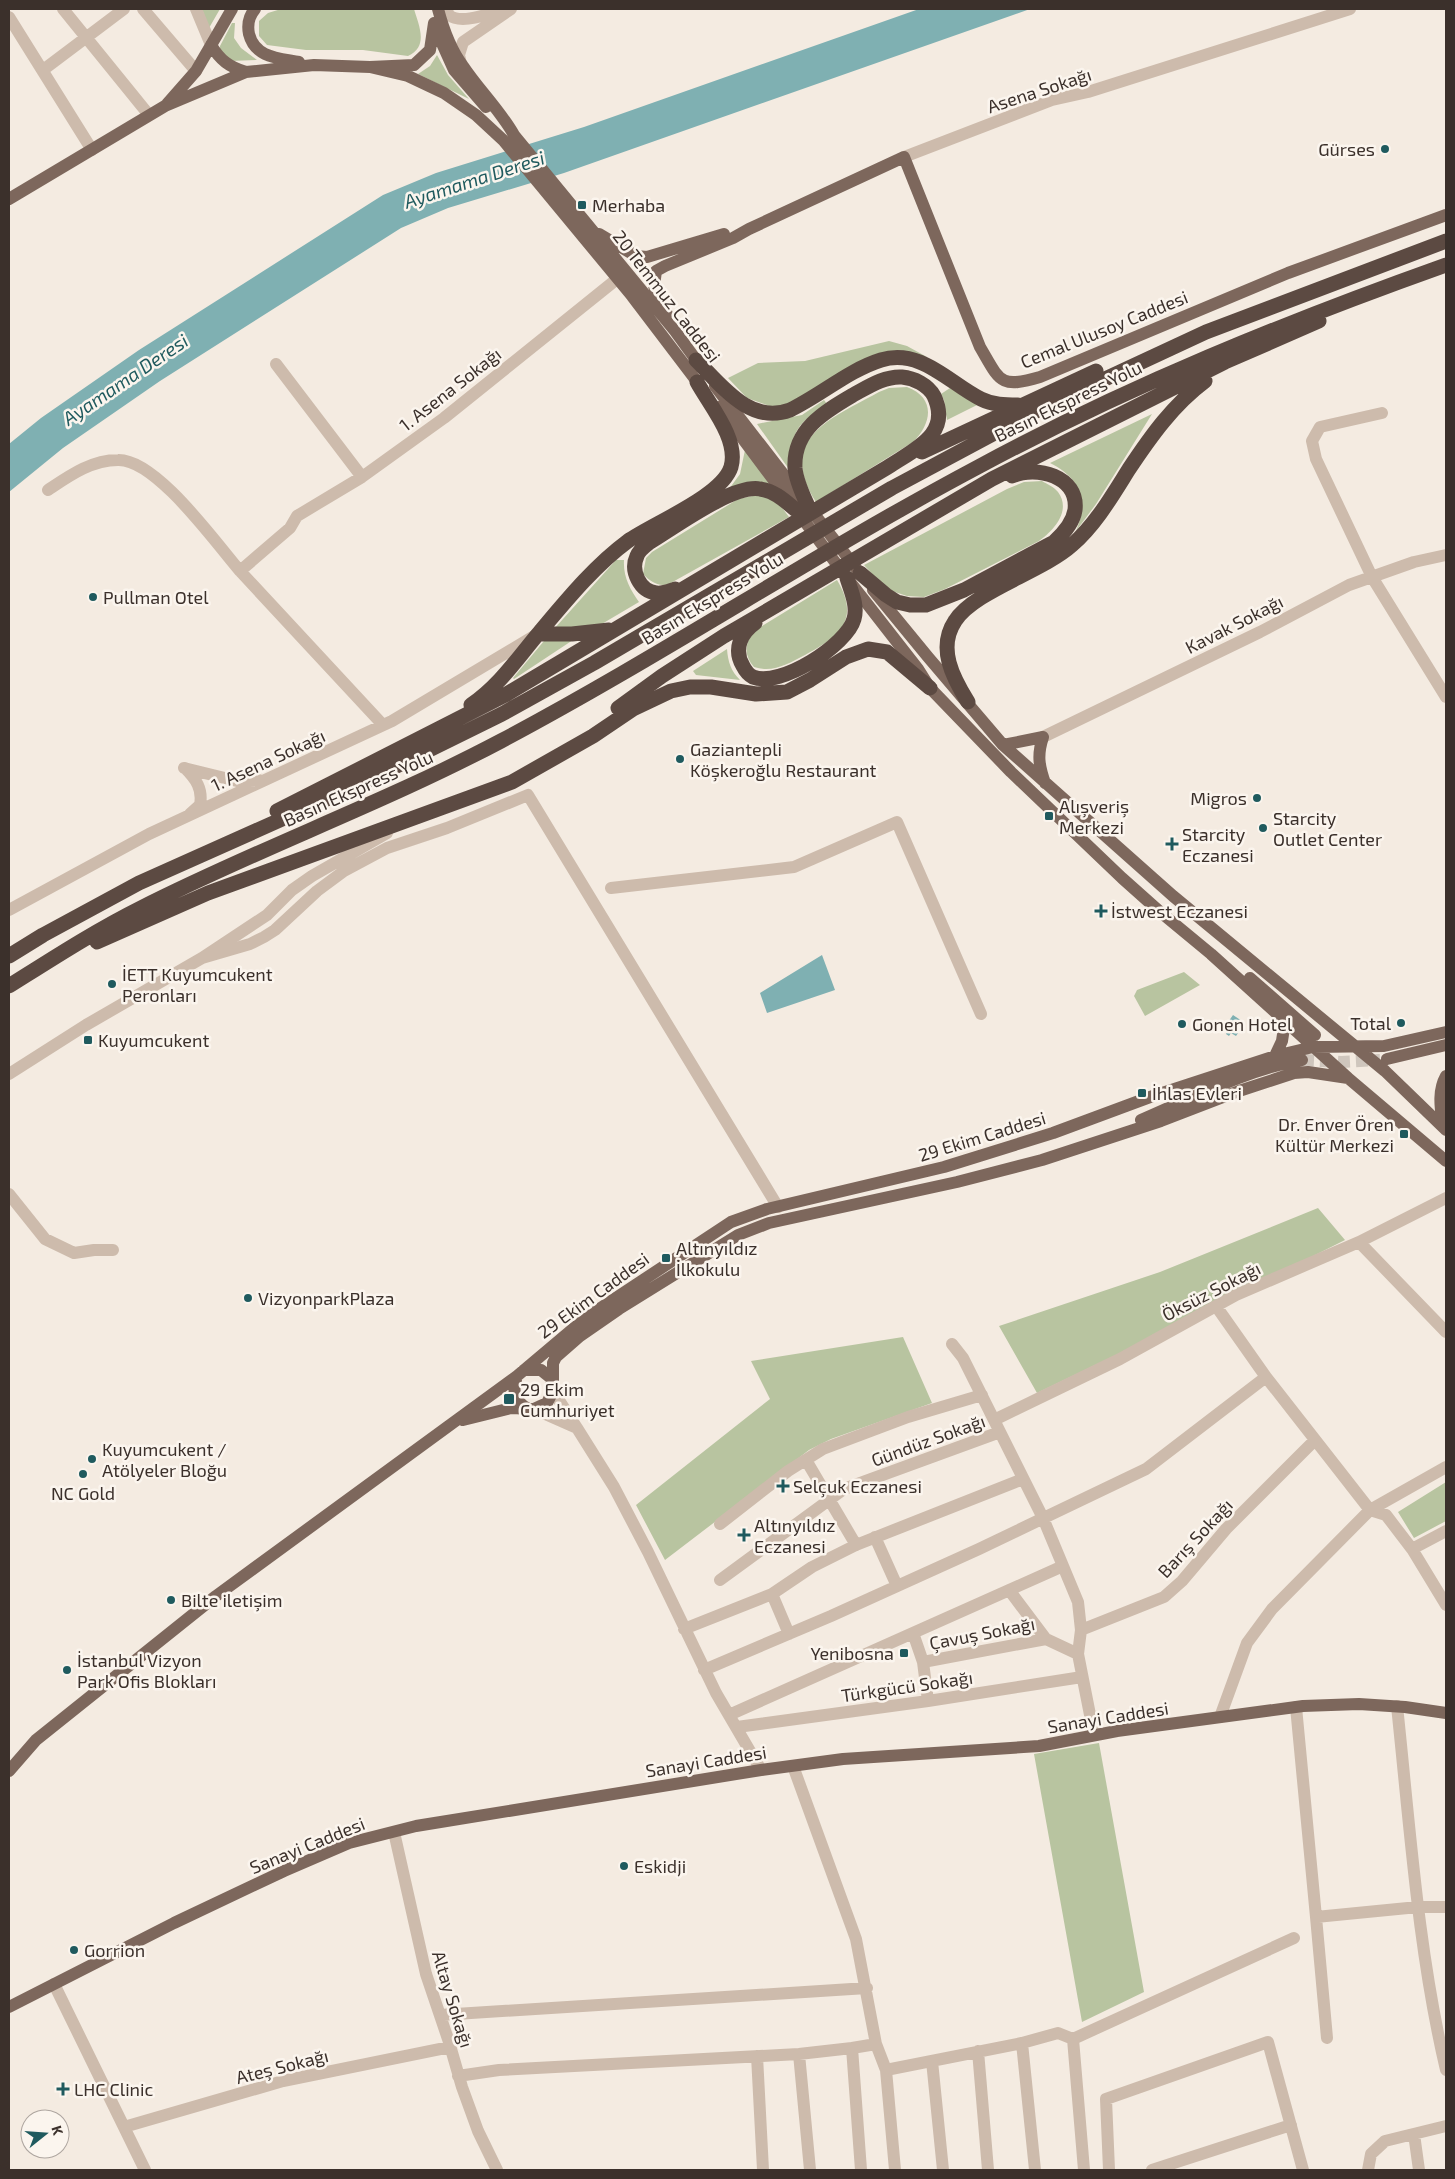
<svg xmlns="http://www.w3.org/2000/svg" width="1455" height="2179" viewBox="0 0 1455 2179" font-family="'Exo 2',sans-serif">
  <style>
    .green { fill: #b8c4a0 }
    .water { fill: #7fb0b2 }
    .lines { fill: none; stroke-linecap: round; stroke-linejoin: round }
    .major-tunnel { stroke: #cfc6bd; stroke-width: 12; stroke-dasharray: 12 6; stroke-linecap: butt }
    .minor { stroke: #cdbbac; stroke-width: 12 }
    .major { stroke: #7d675c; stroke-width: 12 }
    .highway { stroke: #5c4a42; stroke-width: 15 }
    .poi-dot { fill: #1f5a5e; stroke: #fbf5ee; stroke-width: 2 }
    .labels { text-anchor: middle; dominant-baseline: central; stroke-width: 5; stroke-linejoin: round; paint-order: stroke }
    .street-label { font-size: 18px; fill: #3b302b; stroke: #fbf5ee }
    .poi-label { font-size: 18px; fill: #3b302b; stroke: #fbf5ee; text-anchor: start }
    .water-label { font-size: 19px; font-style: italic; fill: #1f5a5e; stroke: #fbf5ee }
  </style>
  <rect width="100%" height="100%" fill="#f4ebe1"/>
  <path class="green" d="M 202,9 L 220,9 L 209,28 Z
    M 281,9 L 414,9 C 419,26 429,46 408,56 L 363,50 L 306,50 L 267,45 L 259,36 L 259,21 L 268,13 Z
    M 232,23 L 235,23 L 234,38 L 241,48 L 257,60 L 230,61 L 220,54 L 220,46 Z
    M 437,55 L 448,75 L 469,99 L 418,74 L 430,66 Z
    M 889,341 L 907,346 L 927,357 L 907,353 L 800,401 L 775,408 L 747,398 L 728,378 L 758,363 L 805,361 Z
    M 907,387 C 936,398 932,423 913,442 L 816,502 C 775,438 832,418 879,392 L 889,388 Z
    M 950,388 L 977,405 L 947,420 L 944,400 L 941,394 Z
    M 824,400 L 827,404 C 795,425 790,433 791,472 L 757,424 L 802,415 Z
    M 1152,414 L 1096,504 L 1076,531 C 1089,500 1080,478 1050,463 Z
    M 745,450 L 770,484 L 729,489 L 740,474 Z
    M 1042,481 C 1047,484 1054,487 1058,492 C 1072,511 1053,531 1039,541 L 945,589 L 924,597 L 907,596 L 886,589 L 864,565 L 1007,489 L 1024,482 Z
    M 762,494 L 777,501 L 789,517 L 669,584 C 658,587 651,582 643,574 L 646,558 L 652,552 L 738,499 Z
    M 616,560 L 624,560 C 623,577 630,589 639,602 L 595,628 L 554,629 Z
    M 837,580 C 861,620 839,637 805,655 C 788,664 773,673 754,667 C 744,655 744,644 754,631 Z
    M 573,640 L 514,679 L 513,678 L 544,641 Z
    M 727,649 C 728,662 731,671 740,680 L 696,675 L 693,671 Z
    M 1184,972 L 1200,985 L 1145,1016 L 1134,996 L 1137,990 Z
    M 1318,1208 L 1345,1240 L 1131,1348 L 1037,1393 L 999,1326 L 1160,1272 Z
    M 903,1337 L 932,1403 L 831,1439 L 809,1450 L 665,1560 L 636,1505 L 770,1399 L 751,1361 Z
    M 1446,1482 L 1446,1521 L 1414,1538 L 1398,1512 Z
    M 1099,1743 L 1144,1992 L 1082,2022 L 1034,1754 Z"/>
  <path class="water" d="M 919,9 L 1030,9 L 564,173 L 448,208 L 401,228 L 160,381 L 63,448 L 9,492 L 9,444 L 41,418 L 139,350 L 383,195 L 436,173 L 584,127 Z
    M 822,955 L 835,990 L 767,1013 L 760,993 Z
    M 1233,1015 L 1245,1023 L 1236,1036 L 1231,1033 L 1229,1036 L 1226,1034 L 1228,1031 L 1224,1028 Z"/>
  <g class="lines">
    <path class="major-tunnel" d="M 1302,1060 L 1341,1062 L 1380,1060"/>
    <path class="minor" d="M 63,9 L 149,115
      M 143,9 L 196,71
      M 196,9 L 211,45
      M 446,9 L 449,15 C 461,25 489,14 502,9
      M 9,17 L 92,150
      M 461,64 L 459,55 L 463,42 L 511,9
      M 43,70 L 124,9
      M 904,157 L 1052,100 L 1088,92 L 1350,9
      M 276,364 L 362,477
      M 1382,413 L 1320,427 L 1312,441 L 1316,459 L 1372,577 L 1446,697
      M 48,490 C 69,476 91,460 118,460 C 156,459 215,542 240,571 L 290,528 L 297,516 L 362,477 L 444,418 L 617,279
      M 240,571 L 383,725
      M 1043,737 L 1260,632 L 1349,585 L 1414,562 L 1446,555
      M 184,768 L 237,781 L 259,780
      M 185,768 C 196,779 203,789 200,805 L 190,814
      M 611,888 L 794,867 L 897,822 L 981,1014
      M 9,910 L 149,834 L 392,721 L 536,635
      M 202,958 L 250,944 L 264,937 L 275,930 L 317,891 L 344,871 L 387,848 L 447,828 L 528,795 L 778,1207
      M 9,1074 L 86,1025 L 202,958 L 267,915 L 292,890 L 312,876 L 387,833
      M 9,1194 L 45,1239 L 74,1253 L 94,1250 L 113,1250
      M 1359,1242 L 1446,1332
      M 1216,1306 L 1266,1377 L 1370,1510 L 1386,1515 L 1412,1549 L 1446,1605
      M 952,1344 L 963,1358 L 1043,1518 L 1078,1602 L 1081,1630 L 1078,1654 L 1094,1735
      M 534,1409 L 577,1428 L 553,1391
      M 994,1420 L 1120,1359 L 1236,1295 L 1359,1242 L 1446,1198
      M 577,1428 L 614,1487 L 648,1552 L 716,1693 L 761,1770
      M 806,1460 L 856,1545
      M 720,1524 L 788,1471 L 823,1449 L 908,1417 L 982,1395
      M 875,1537 L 897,1586
      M 1412,1549 L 1446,1531
      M 720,1580 L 844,1489 L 1000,1432
      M 1009,1590 L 1046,1639 L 1078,1654
      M 772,1594 L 789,1634
      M 684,1629 L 772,1594 L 812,1567 L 856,1545 L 1023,1479
      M 1081,1630 L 1164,1597 L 1182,1581 L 1226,1529 L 1315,1440
      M 913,1633 L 923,1662 L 928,1701
      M 923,1662 L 1046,1639
      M 704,1670 L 831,1616 L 979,1549 L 1146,1469 L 1266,1377
      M 1397,1706 C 1410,1828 1418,1951 1446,2070
      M 1296,1707 L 1316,1917 L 1418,1907 L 1446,1907
      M 729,1715 L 1063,1566
      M 1220,1717 L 1247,1643 L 1272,1609 L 1370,1510 L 1446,1467
      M 737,1727 L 928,1701 L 1082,1677
      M 793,1766 L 856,1939 L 876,2044 L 852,2048 L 861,2170
      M 394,1832 L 426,1974 L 449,2042 L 462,2087 L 478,2131 L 497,2170
      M 1316,1917 L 1327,2038
      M 54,1984 L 145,2170
      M 440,2015 L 867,1988
      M 1073,2039 L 1294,1938
      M 1022,2043 L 1035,2170
      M 876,2044 L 886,2070
      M 978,2051 L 988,2170
      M 799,2054 L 810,2170
      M 757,2056 L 763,2170
      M 932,2061 L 943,2170
      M 458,2076 L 499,2070 L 799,2054 L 852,2048
      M 124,2127 L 283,2081 L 450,2047
      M 1414,2134 L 1419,2170
      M 895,2170 L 886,2070 L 1022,2043 L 1058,2033 L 1073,2039 L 1084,2170
      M 1109,2170 L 1106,2099 L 1268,2042 L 1303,2170
      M 1152,2170 L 1291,2125
      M 1368,2170 L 1371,2154 L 1385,2141 L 1446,2126"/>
    <path class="major" d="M 255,9 C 249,16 247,24 249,34 C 255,58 279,58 299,62
      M 438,9 C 443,28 451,50 463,66 C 479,90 500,110 514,135 L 675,331 L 702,368
      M 436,30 L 454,70 L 486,107
      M 211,45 C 220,60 229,67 246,72
      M 370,67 L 408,76 L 444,93 L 476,115 L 503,140 L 632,296 L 702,388
      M 167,104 L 196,71 L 232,9
      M 9,199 L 165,106 L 246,72 L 314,65 L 370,67 L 414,65 L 430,50 L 434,23
      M 599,234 L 636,256 L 647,257 L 724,234
      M 667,314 L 654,286 L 656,271 L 665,266 L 733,238 L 749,229 L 904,157 L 980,347 C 1000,381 999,389 1040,377 L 1288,273 L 1446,215
      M 715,386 L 856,568
      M 719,407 L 847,578 L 918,669 L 930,688 L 1011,772 L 1122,878 L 1159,911 L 1211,954 L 1348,1078 L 1446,1161
      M 873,590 L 928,657 L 1003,745 L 1173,896 L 1385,1071 L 1446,1130
      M 1003,745 L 1043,737 C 1037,755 1039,766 1045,783
      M 1250,978 L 1315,1035
      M 1275,1056 L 1282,1041 L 1285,1021
      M 1387,1059 L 1446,1045
      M 1141,1120 C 1190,1099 1250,1068 1302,1060
      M 1443,1127 C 1441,1110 1437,1092 1446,1076
      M 517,1376 C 512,1390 514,1401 527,1408
      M 553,1384 L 553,1363 L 556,1357 L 580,1336 L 619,1309 L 738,1235 L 769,1223 L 957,1182 L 1042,1160 L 1161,1121 L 1239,1091 L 1294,1073 L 1308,1072 L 1348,1078
      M 463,1420 L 511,1408 L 534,1409 L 547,1403 L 553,1391 L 551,1378 L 541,1370 L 524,1370
      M 9,1771 L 36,1740 L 216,1596 L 517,1376 L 587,1317 L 731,1222 L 767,1209 L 944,1167 L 1053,1133 L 1150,1097 L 1275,1056 L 1313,1047 L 1384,1046 L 1446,1032
      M 9,2007 L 174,1923 L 284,1871 L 349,1843 L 416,1826 L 761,1770 L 843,1759 L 1039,1746 L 1117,1731 L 1303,1706 L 1359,1704 L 1405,1707 L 1446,1713"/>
    <path class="highway" d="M 696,360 C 722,386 750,425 790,410 C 821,395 849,370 881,360 C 921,348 949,383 981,399 C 993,405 1005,405 1018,405
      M 922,452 L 1096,371
      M 860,573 L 886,595 L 897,602 L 910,605 L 926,605 L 964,590 L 1054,542 C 1063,534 1073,523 1075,510 C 1079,476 1036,465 1012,476
      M 675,589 C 669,591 662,594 656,593 C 640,591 630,571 637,556 C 639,550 645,546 650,542 C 675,527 733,484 760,489 C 775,491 785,501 796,510
      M 755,623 C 741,633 733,649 743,666 C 745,670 749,675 753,677 C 780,688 847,645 854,619 C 858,606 851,591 847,578
      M 538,634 L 572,634 L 609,630
      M 968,702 C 953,678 937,648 955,621 C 974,591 1042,572 1072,545 C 1096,524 1112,496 1129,469 C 1151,436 1173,405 1205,381
      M 471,705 C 499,686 517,659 538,634 C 565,602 594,566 628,541 C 654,523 722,496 731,467 C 739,439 710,406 697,382
      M 618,708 L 662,676 L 724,636 L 992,479 L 1225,362 L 1319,321
      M 277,811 L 505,695 L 888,467 C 915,449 952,434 934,396 C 928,385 914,378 902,377 C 884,376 868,387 853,395 C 824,412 793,430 795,468 C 796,480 802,493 807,504
      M 97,942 L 208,893 L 512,782 L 593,736 L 633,709 L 671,691 L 690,687 L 711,687 L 756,694 L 787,692 L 810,680 L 846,657 L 868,649 L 887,652 L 930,688
      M 9,956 L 43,935 L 139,883 L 356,786 L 502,714 L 594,663 L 892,488 L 1034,412 L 1206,332 L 1446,241
      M 9,986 C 52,959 95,931 141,908 C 259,848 384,803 501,741 C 663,655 816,553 978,467 C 1128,386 1286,322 1446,265"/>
  </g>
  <g class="poi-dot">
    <circle cx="1385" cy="149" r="5"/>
    <rect x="577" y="200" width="10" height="10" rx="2.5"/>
    <circle cx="93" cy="597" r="5"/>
    <circle cx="680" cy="759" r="5"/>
    <circle cx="1257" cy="798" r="5"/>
    <rect x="1044" y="811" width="10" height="10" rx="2.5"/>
    <circle cx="1263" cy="828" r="5"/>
    <path d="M1169.5 836.5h5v5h5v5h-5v5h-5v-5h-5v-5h5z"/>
    <path d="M1098.5 903.5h5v5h5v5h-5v5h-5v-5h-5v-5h5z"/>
    <circle cx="112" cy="984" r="5"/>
    <circle cx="1401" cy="1023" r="5"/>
    <circle cx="1182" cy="1024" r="5"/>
    <rect x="83" y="1035" width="10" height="10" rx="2.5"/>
    <rect x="1137" y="1088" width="10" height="10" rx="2.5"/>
    <rect x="1399" y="1129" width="10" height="10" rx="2.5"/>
    <rect x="661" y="1253" width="10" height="10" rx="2.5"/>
    <circle cx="248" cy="1298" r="5"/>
    <rect x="503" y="1393" width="12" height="12" rx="2.5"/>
    <circle cx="92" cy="1459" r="5"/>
    <circle cx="83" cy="1474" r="5"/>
    <path d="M780.5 1478.5h5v5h5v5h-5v5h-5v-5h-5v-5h5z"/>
    <path d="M741.5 1527.5h5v5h5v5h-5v5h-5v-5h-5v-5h5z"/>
    <circle cx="171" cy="1600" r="5"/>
    <rect x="899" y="1648" width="10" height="10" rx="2.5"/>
    <circle cx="67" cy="1670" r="5"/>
    <circle cx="624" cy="1866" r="5"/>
    <circle cx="74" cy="1950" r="5"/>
    <path d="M60.5 2081.5h5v5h5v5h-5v5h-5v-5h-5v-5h5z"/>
  </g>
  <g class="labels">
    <g class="street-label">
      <text transform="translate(1039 90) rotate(-18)">Asena Sokağı</text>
      <text transform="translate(667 296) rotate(52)">20 Temmuz Caddesi</text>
      <text transform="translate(1104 329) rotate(-22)">Cemal Ulusoy Caddesi</text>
      <text transform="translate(450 389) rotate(-38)">1. Asena Sokağı</text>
      <text transform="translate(1068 401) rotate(-26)">Basın Ekspress Yolu</text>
      <text transform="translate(712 598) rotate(-31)">Basın Ekspress Yolu</text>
      <text transform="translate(1234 624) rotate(-27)">Kavak Sokağı</text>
      <text transform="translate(268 760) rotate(-25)">1. Asena Sokağı</text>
      <text transform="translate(358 788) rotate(-24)">Basın Ekspress Yolu</text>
      <text transform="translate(982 1136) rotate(-17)">29 Ekim Caddesi</text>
      <text transform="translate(1211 1291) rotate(-27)">Öksüz Sokağı</text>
      <text transform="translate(593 1295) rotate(-36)">29 Ekim Caddesi</text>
      <text transform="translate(928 1440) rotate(-20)">Gündüz Sokağı</text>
      <text transform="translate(1195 1538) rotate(-47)">Barış Sokağı</text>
      <text transform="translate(982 1633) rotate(-11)">Çavuş Sokağı</text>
      <text transform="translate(907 1686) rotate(-8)">Türkgücü Sokağı</text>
      <text transform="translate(1108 1717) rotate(-9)">Sanayi Caddesi</text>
      <text transform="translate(706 1761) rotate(-9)">Sanayi Caddesi</text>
      <text transform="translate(307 1845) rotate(-22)">Sanayi Caddesi</text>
      <text transform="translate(453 1999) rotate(73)">Altay Sokağı</text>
      <text transform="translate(282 2066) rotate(-14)">Ateş Sokağı</text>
    </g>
    <g class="poi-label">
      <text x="1375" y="149" text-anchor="end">Gürses</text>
      <text x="592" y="205">Merhaba</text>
      <text x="103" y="597">Pullman Otel</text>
      <text x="690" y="749">Gaziantepli<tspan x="690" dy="21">Köşkeroğlu Restaurant</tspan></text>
      <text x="1247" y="798" text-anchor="end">Migros</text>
      <text x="1059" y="806">Alışveriş<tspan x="1059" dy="21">Merkezi</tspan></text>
      <text x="1273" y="818">Starcity<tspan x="1273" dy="21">Outlet Center</tspan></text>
      <text x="1182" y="834">Starcity<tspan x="1182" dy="21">Eczanesi</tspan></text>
      <text x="1111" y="911">İstwest Eczanesi</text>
      <text x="122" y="974">İETT Kuyumcukent<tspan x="122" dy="21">Peronları</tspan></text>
      <text x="1391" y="1023" text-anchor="end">Total</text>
      <text x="1192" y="1024">Gonen Hotel</text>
      <text x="98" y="1040">Kuyumcukent</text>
      <text x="1152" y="1093">İhlas Evleri</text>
      <text x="1394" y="1124" text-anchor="end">Dr. Enver Ören<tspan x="1394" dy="21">Kültür Merkezi</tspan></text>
      <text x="676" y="1248">Altınyıldız<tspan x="676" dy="21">İlkokulu</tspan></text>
      <text x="258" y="1298">VizyonparkPlaza</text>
      <text x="520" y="1389">29 Ekim<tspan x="520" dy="21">Cumhuriyet</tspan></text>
      <text x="102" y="1449">Kuyumcukent /<tspan x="102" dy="21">Atölyeler Bloğu</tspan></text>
      <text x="793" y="1486">Selçuk Eczanesi</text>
      <text x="83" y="1493" text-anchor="middle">NC Gold</text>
      <text x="754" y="1525">Altınyıldız<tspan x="754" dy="21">Eczanesi</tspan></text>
      <text x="181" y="1600">Bilte iletişim</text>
      <text x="894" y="1653" text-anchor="end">Yenibosna</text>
      <text x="77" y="1660">İstanbul Vizyon<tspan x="77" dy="21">Park Ofis Blokları</tspan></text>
      <text x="634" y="1866">Eskidji</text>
      <text x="84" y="1950">Gorrion</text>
      <text x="74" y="2089">LHC Clinic</text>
    </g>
    <g class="water-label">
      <text transform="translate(474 179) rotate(-18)">Ayamama Deresi</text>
      <text transform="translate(125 379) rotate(-34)">Ayamama Deresi</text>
    </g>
  </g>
  <rect width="1455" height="2179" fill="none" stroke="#3b302b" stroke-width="20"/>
  <g transform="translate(45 2134) rotate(73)"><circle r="24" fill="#fbf5ee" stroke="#aea6a0"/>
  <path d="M0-4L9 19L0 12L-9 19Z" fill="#1f5a5e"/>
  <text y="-8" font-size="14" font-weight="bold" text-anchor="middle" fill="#3b302b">K</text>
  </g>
</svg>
